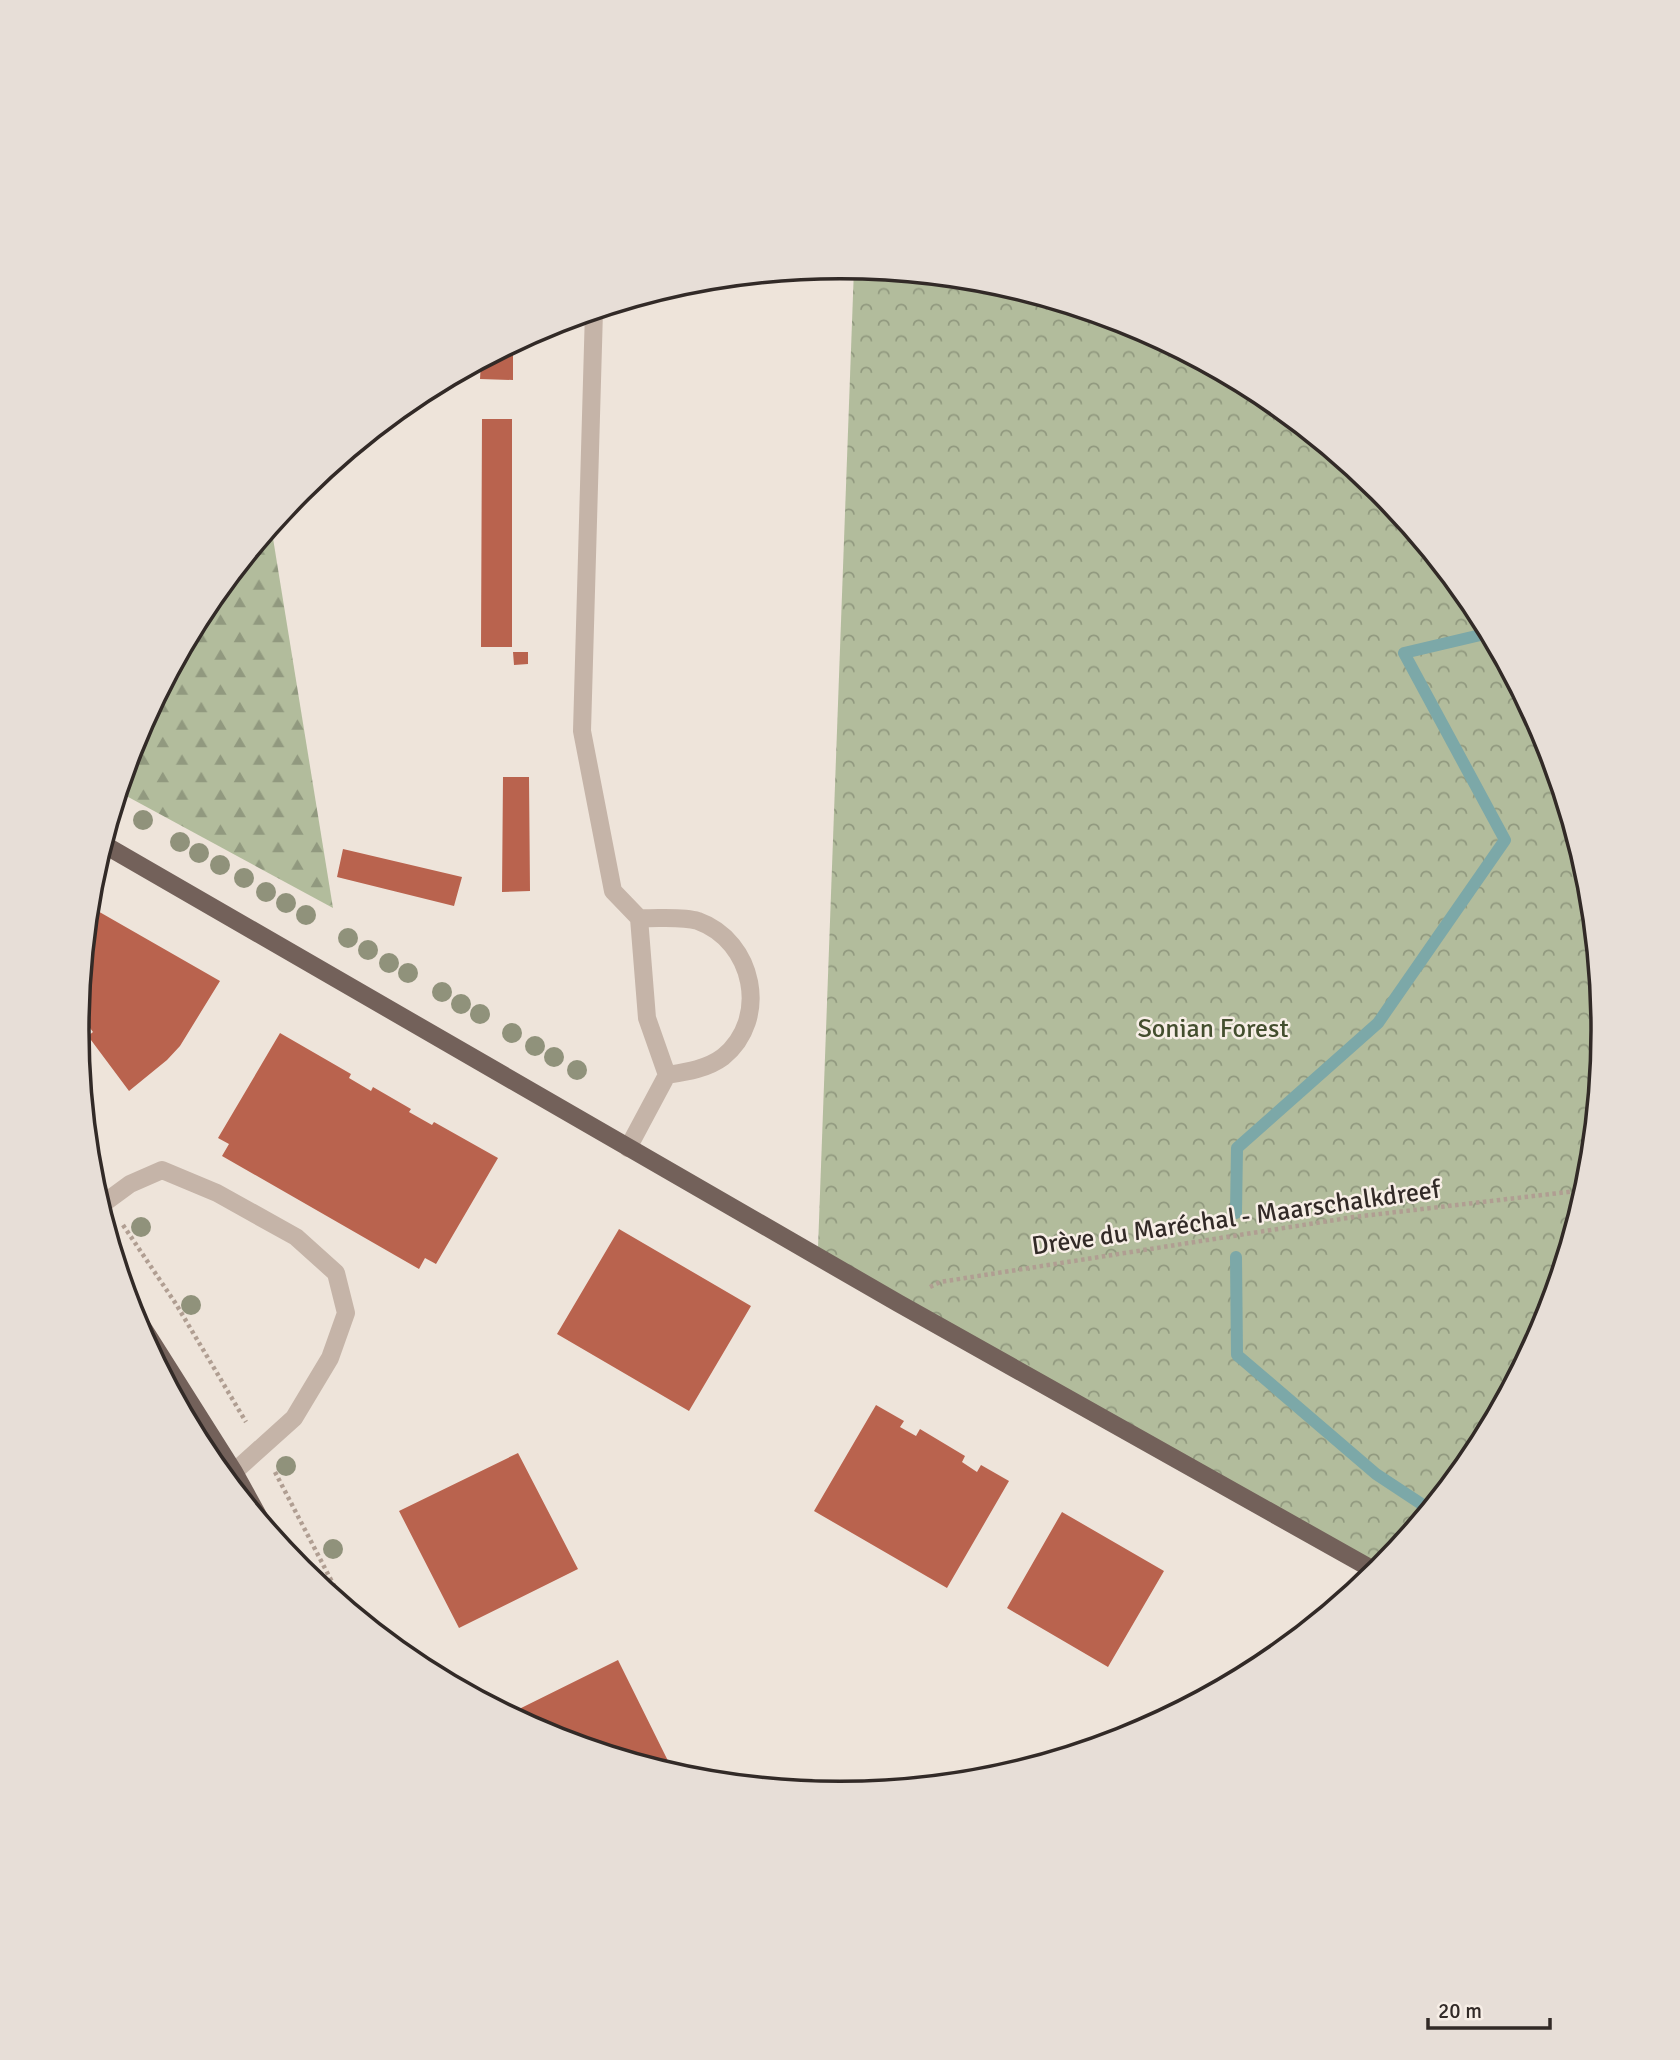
<svg xmlns="http://www.w3.org/2000/svg" width="1680" height="2060" viewBox="0 0 1680 2060" font-family="Signika,sans-serif">
  <style>
    .forest { fill: url(#forest-firs) }
    .park { fill: url(#park-crowns) }
    .lines { fill: none; stroke-linecap: round; stroke-linejoin: round }
    .stream { stroke: #7ca8a8; stroke-width: 12 }
    .building { fill: #b9634e }
    .path { stroke: #b09e92; stroke-width: 4.5; stroke-dasharray: 3.5 3.5; stroke-linecap: butt }
    .lane { stroke: #c5b4a8; stroke-width: 18 }
    .primary { stroke: #73615a; stroke-width: 18 }
    .tree { fill: #90927b }
    .labels { text-anchor: middle; dominant-baseline: central; stroke-width: 5; stroke-linejoin: round; paint-order: stroke }
    .park-label { font-size: 26px; fill: #434e2e; stroke: #f7eee6 }
    .street-label { font-size: 26px; fill: #322a27; stroke: #f7eee6 }
    .rim { fill: none; stroke: #322a27; stroke-width: 3.5 }
  </style>
  <defs>
    <pattern id="forest-firs" width="22" height="20" patternUnits="userSpaceOnUse" patternTransform="scale(1.75)"><rect width="22" height="20" fill="#b2bc9c"/><path d="M5 1l3.5 6h-7zM16 11l3.5 6h-7z" fill="#91997f"/></pattern>
    <pattern id="park-crowns" width="20" height="18" patternUnits="userSpaceOnUse" patternTransform="scale(1.75)"><rect width="20" height="18" fill="#b2bc9c"/><path d="M2 6a3 3 0 1 1 6 0M12 15a3 3 0 1 1 6 0" fill="none" stroke="#91997f"/></pattern>
  </defs>
  <rect width="100%" height="100%" fill="#eee4da"/>
  <path class="forest" d="M 271,526 L 333,908 L 119,792 L 135,738 L 206,606 Z"/>
  <path class="park" d="M 854,268 L 989,282 L 1132,325 L 1264,396 L 1380,491 L 1475,606 L 1545,738 L 1588,882 L 1603,1030 L 1588,1179 L 1545,1322 L 1474,1454 L 1381,1568 L 818,1248 Z"/>
  <g class="lines">
    <path class="stream" d="M 1236,1213 L 1237,1148 L 1378,1023 L 1505,840 L 1404,653 L 1489,633
      M 1236,1257 L 1237,1355 L 1376,1474 L 1429,1509"/>
  </g>
  <path class="building" d="M 513,344 L 513,380 L 480,379 L 481,361 Z
    M 482,419 L 512,419 L 512,647 L 481,647 Z
    M 513,652 L 528,652 L 528,664 L 514,665 Z
    M 503,777 L 529,777 L 530,891 L 502,892 Z
    M 343,849 L 462,877 L 454,906 L 337,877 Z
    M 89,906 L 220,981 L 180,1046 L 167,1060 L 129,1091 L 88,1036 L 93,1032 L 79,1013 Z
    M 280,1033 L 351,1074 L 349,1078 L 371,1091 L 373,1087 L 411,1109 L 409,1112 L 432,1125 L 434,1122 L 498,1158 L 436,1264 L 425,1258 L 419,1269 L 222,1156 L 229,1144 L 218,1138 Z
    M 619,1229 L 751,1306 L 689,1411 L 557,1334 Z
    M 876,1405 L 904,1421 L 900,1427 L 916,1436 L 920,1429 L 965,1456 L 962,1462 L 977,1472 L 981,1465 L 1009,1481 L 947,1588 L 814,1511 Z
    M 518,1453 L 578,1569 L 459,1628 L 399,1511 Z
    M 1062,1512 L 1164,1571 L 1108,1667 L 1007,1608 Z
    M 618,1660 L 674,1773 L 548,1735 L 509,1714 Z"/>
  <g class="lines">
    <path class="path" d="M 123,1225 L 176,1304 L 246,1422
      M 930,1287 L 940,1282 L 1354,1217 L 1585,1190
      M 275,1472 L 344,1605"/>
    <path class="lane" d="M 594,311 L 582,731 L 613,891 L 639,918 L 647,1018 L 667,1075
      M 639,918 C 657,919 682,916 698,921 C 754,941 770,1019 723,1057 C 707,1069 686,1072 667,1075
      M 628,1148 L 667,1075
      M 100,1206 L 130,1184 L 162,1170 L 217,1193 L 296,1237 L 336,1273 L 346,1313 L 330,1358 L 294,1418 L 234,1472"/>
    <path class="primary" d="M 103,844 L 898,1303 L 1377,1572
      M 131,1309 L 234,1472 L 261,1521"/>
  </g>
  <g class="tree">
    <circle cx="143" cy="820" r="10"/>
    <circle cx="180" cy="842" r="10"/>
    <circle cx="199" cy="853" r="10"/>
    <circle cx="220" cy="865" r="10"/>
    <circle cx="244" cy="878" r="10"/>
    <circle cx="266" cy="892" r="10"/>
    <circle cx="286" cy="903" r="10"/>
    <circle cx="306" cy="915" r="10"/>
    <circle cx="348" cy="938" r="10"/>
    <circle cx="368" cy="950" r="10"/>
    <circle cx="389" cy="963" r="10"/>
    <circle cx="408" cy="973" r="10"/>
    <circle cx="442" cy="992" r="10"/>
    <circle cx="461" cy="1004" r="10"/>
    <circle cx="480" cy="1014" r="10"/>
    <circle cx="512" cy="1033" r="10"/>
    <circle cx="535" cy="1046" r="10"/>
    <circle cx="554" cy="1057" r="10"/>
    <circle cx="577" cy="1070" r="10"/>
    <circle cx="141" cy="1227" r="10"/>
    <circle cx="191" cy="1305" r="10"/>
    <circle cx="286" cy="1466" r="10"/>
    <circle cx="333" cy="1549" r="10"/>
  </g>
  <g class="labels">
    <g class="park-label">
      <text x="1213" y="1029">Sonian Forest</text>
    </g>
    <g class="street-label">
      <text transform="translate(1236 1218) rotate(-8)">Drève du Maréchal - Maarschalkdreef</text>
    </g>
  </g>
  <path d="M0 0H1680V2060H0ZM89 1030a751 751 0 1 1 1502 0a751 751 0 1 1-1502 0Z" fill="#e7ded7" fill-rule="evenodd"/>
  <path class="rim" d="M89 1030a751 751 0 1 1 1502 0a751 751 0 1 1-1502 0Z"/>
  <path d="M1428 2018v10h122v-10" fill="none" stroke="#322a27" stroke-width="3.5"/>
  <text x="1438" y="2018" font-size="21" fill="#322a27" stroke="#f7eee6" stroke-width="5" paint-order="stroke">20 m</text>
</svg>
